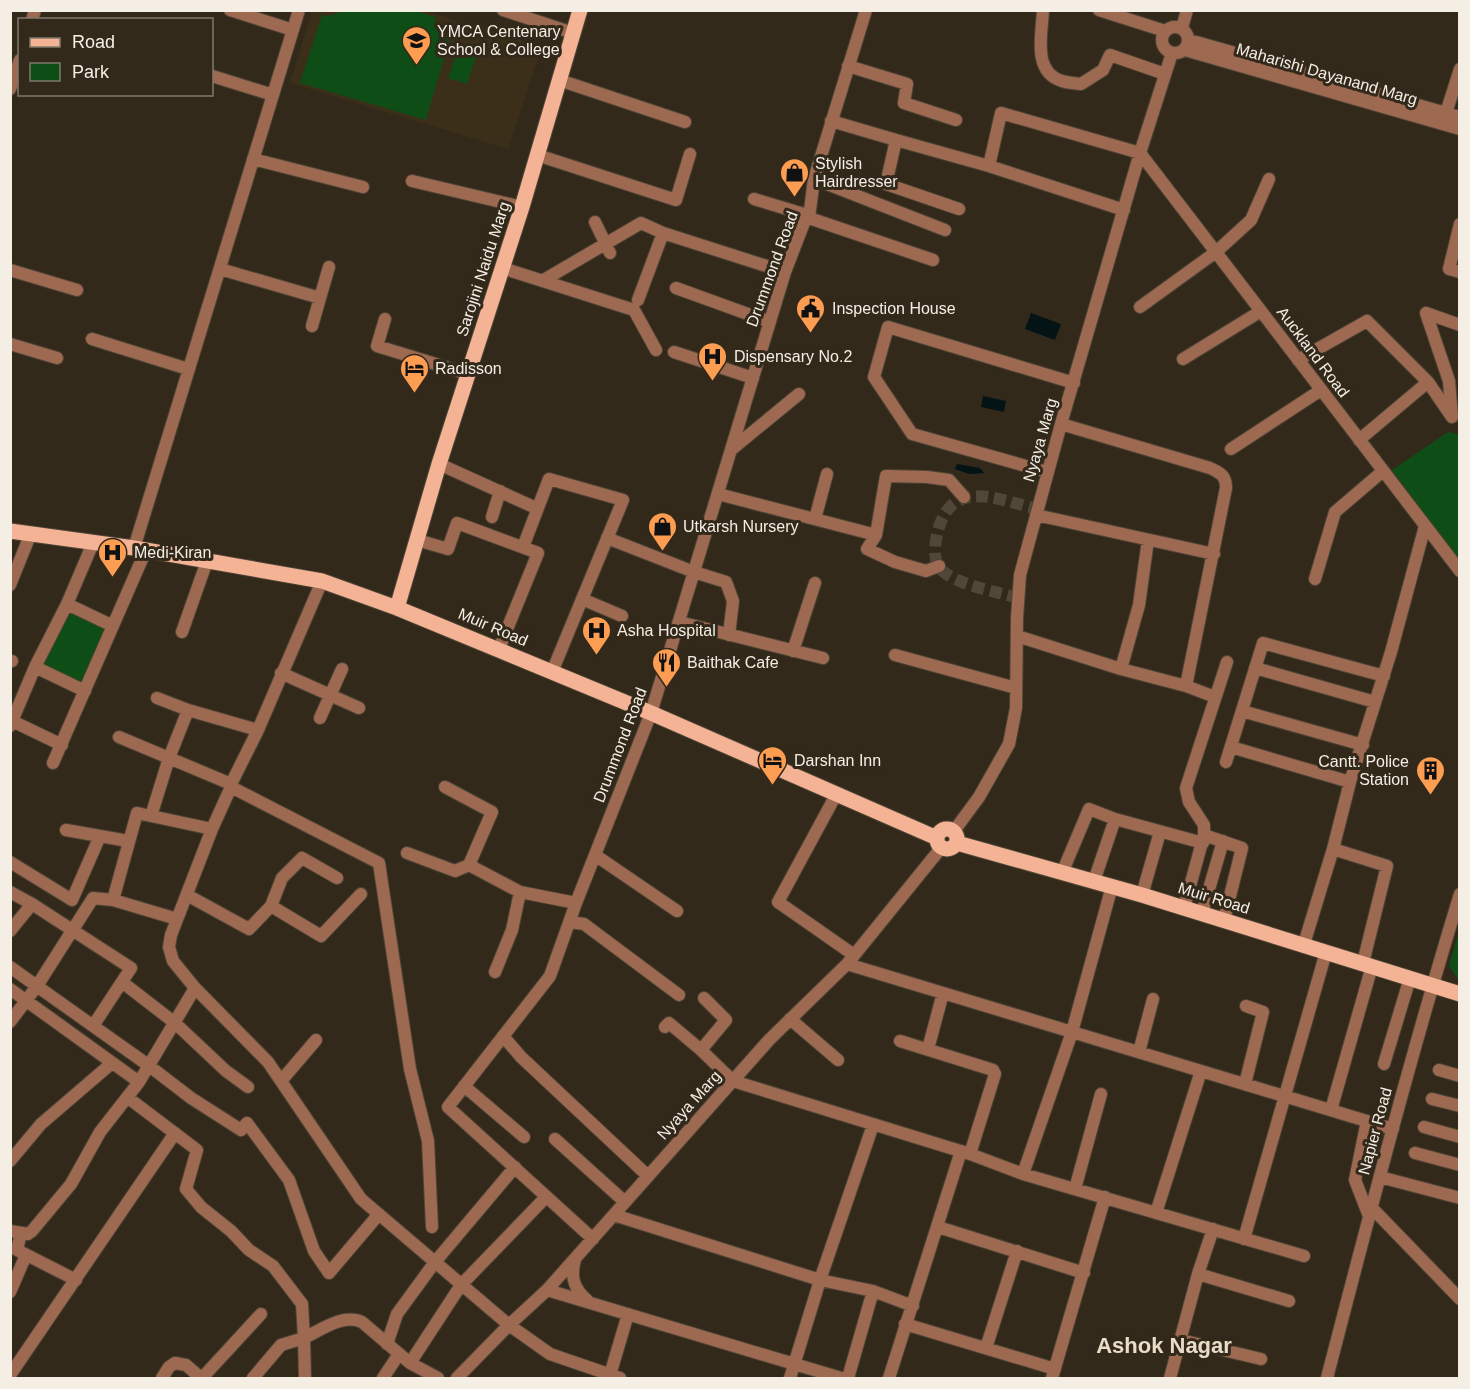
<svg xmlns="http://www.w3.org/2000/svg" width="1470" height="1389" viewBox="0 0 1470 1389" font-family="Helvetica,sans-serif">
  <style>
    .built { fill: #3c2f1a }
    .green { fill: #0e4d15 }
    .water { fill: #041315 }
    .lines { fill: none; stroke-linecap: round; stroke-linejoin: round }
    .minor-tunnel { stroke: #504738; stroke-width: 12; stroke-dasharray: 12 6; stroke-linecap: butt }
    .minor-casing { stroke: #4e4536; stroke-width: 14 }
    .major-casing { stroke: #4e4536; stroke-width: 17 }
    .minor { stroke: #9d6951; stroke-width: 12 }
    .major { stroke: #f4b395; stroke-width: 15 }
    .labels { text-anchor: middle; dominant-baseline: central; stroke-width: 6; stroke-linejoin: round; paint-order: stroke }
    .poi-label { font-size: 16px; fill: #f4eee5; stroke: #33291a; text-anchor: start }
    .street-label { font-size: 16px; fill: #f4eee5; stroke: #33291a }
    .district-label { font-size: 22px; font-weight: bold; fill: #e9dcc9; stroke: #33291a }
  </style>
  <rect width="100%" height="100%" fill="#33291a"/>
  <path class="built" d="M 312,11 L 425,11 L 542,46 L 508,149 L 290,83 Z"/>
  <path class="green" d="M 342,11 L 414,11 L 436,17 L 434,26 L 441,31 L 440,34 L 450,38 L 426,120 L 300,83 L 322,15 L 330,16 Z
    M 460,44 L 478,50 L 467,84 L 448,78 Z
    M 1448,432 L 1459,434 L 1459,560 L 1392,470 Z
    M 67,610 L 105,629 L 81,682 L 42,664 Z
    M 1459,931 L 1460,981 L 1459,981 L 1449,966 Z"/>
  <path class="water" d="M 1031,313 L 1061,324 L 1055,340 L 1025,329 Z
    M 983,396 L 1006,401 L 1004,412 L 981,407 Z
    M 957,464 L 980,468 L 984,473 L 969,474 L 955,469 Z"/>
  <g class="lines">
    <path class="minor-tunnel" d="M 1019,598 C 997,592 963,586 945,573 C 934,565 934,552 936,540 C 947,476 993,498 1037,509"/>
    <defs>
      <path id="minor" d="M 230,10 L 293,30
        M 503,10 L 573,33
        M 1043,10 C 1042,34 1032,72 1062,81 C 1068,83 1075,83 1081,84 L 1103,70 L 1110,55 L 1165,74
        M 1099,10 L 1165,31
        M 32,20 L 35,10
        M1162 40a13 13 0 1 1 26 0a13 13 0 1 1-26 0Z
        M 1182,28 L 1187,10
        M 1189,40 L 1460,117
        M 1185,50 L 1460,129
        M 848,66 L 907,84 L 904,103 L 956,120
        M 212,76 L 273,95
        M 559,80 L 685,122
        M 10,89 L 20,60
        M 1446,113 L 1460,69
        M 831,121 L 896,140 L 886,184 L 959,209
        M 896,140 L 989,166
        M 537,155 L 676,200 L 690,154
        M 253,159 L 363,187
        M 814,179 L 945,230
        M 412,181 L 522,207
        M 754,199 L 807,215
        M 1124,210 L 989,166 L 1001,113 L 1140,153 L 1460,571
        M 809,218 L 933,260
        M 595,222 L 610,253
        M 1460,224 L 1449,269 L 1460,272
        M 502,268 L 634,310 L 656,350
        M 220,269 L 320,298 L 329,267
        M 10,270 L 77,290
        M 542,281 L 641,223 L 663,233
        M 676,288 L 770,322
        M 638,300 L 663,233 L 785,272
        M 1140,307 L 1216,252 L 1251,220 L 1269,179
        M 1426,313 L 1460,325
        M 385,319 L 377,346 L 468,374
        M 312,326 L 320,298
        M 92,339 L 188,369
        M 10,344 L 57,358
        M 674,352 L 753,378
        M 1183,359 L 1261,311
        M 1298,360 L 1367,321 L 1428,382 L 1452,417 L 1449,381 L 1426,313
        M 1061,424 L 1210,468 C 1220,473 1226,475 1226,488 L 1186,686
        M 1359,440 L 1428,382
        M 732,449 L 799,394
        M 1231,449 L 1321,390
        M 439,464 L 536,508
        M 1047,472 L 912,434 L 874,377 L 888,327 L 1074,383
        M 718,494 L 876,535 L 867,549 L 895,562 L 926,571 L 939,566
        M 1036,515 L 1214,554
        M 492,517 L 500,491
        M 815,519 L 827,474
        M 876,535 L 886,476 L 927,477 L 949,480 L 964,497
        M 607,538 L 694,572 L 726,582 L 733,601 L 729,635
        M 417,540 L 448,549 L 457,523 L 538,553 L 499,649
        M 523,547 L 549,479 L 623,500 L 552,672
        M 134,548 L 299,10
        M 1315,579 L 1335,512 L 1383,471
        M 322,581 L 258,730 L 231,784 L 231,787 L 212,829 L 171,935 L 169,947 L 173,961 L 195,988 L 268,1062 L 361,1199 L 509,1325 L 550,1354 L 620,1378
        M 10,585 L 31,533
        M 582,599 L 622,616
        M 67,604 L 113,626
        M 679,622 L 823,658
        M 182,632 L 207,561
        M 1017,636 L 1121,669 L 1186,686 L 1215,697
        M 793,651 L 815,583
        M 895,655 L 1016,688
        M 10,661 L 12,661
        M 35,667 L 85,691
        M 1255,668 L 1375,702
        M 1121,669 L 1139,605 L 1148,540
        M 281,673 L 359,708
        M 157,698 L 188,710 L 258,730
        M 1242,711 L 1363,745
        M 320,718 L 342,669
        M 10,720 L 62,745
        M 10,726 L 35,667 L 67,604 L 93,543
        M 119,737 L 231,784
        M 1231,747 L 1350,782
        M 1226,762 L 1263,643 L 1384,676
        M 53,763 L 146,550
        M 231,787 L 379,863 L 410,1069 L 428,1141 L 432,1227
        M 445,787 L 492,812 L 469,865
        M 837,793 L 778,902 L 854,955
        M 151,816 L 169,758 L 188,710
        M 66,830 L 128,841
        M 954,831 L 979,797 L 1009,744 L 1016,708 L 1017,618 L 1020,575 L 1061,424 L 1140,153 L 1172,53
        M 1204,835 L 1242,848 L 1224,920
        M 1333,849 L 1387,866 L 1363,963
        M 407,853 L 455,871 L 469,865 L 520,892 L 576,903
        M 595,855 L 677,911
        M 10,862 L 72,900 L 100,836
        M 1062,873 L 1089,809 L 1115,819 L 1203,843
        M 1094,881 L 1115,819
        M 10,892 L 32,904 L 131,968 L 93,1026
        M 187,895 L 249,929 L 271,906 L 282,878 L 302,858 L 337,878
        M 1142,895 L 1160,832
        M 113,900 L 137,813 L 212,829
        M 271,906 L 321,936 L 361,894
        M 1184,908 L 1204,835 L 1204,825 L 1189,802 L 1186,788 L 1227,662
        M 1202,913 L 1223,841
        M 570,922 L 584,924 L 679,995
        M 10,931 L 32,904
        M 1304,944 L 1333,849 L 1350,782 L 1391,652 L 1425,526
        M 847,964 L 1393,1129
        M 10,967 L 148,1065 L 191,1098 L 241,1130 L 247,1123 L 289,1180 L 314,1251 L 329,1273 L 379,1214
        M 495,972 L 512,930 L 520,892
        M 122,982 L 175,1023 L 226,1071 L 248,1087
        M 10,989 L 139,1082
        M 790,1019 L 838,1060
        M 10,1022 L 37,986 L 93,898 L 113,900 L 177,919
        M 665,1027 L 669,1023 L 701,1050 L 733,1081 L 970,1154 L 1023,1174 L 1304,1256
        M 503,1036 L 521,1057 L 648,1176
        M 900,1041 L 993,1070 L 995,1074 L 970,1154
        M 928,1049 L 943,993
        M 701,1050 L 726,1020 L 704,998
        M 1139,1052 L 1153,999
        M 1384,1064 L 1410,978
        M 1439,1070 L 1460,1076
        M 281,1081 L 316,1040
        M 1245,1084 L 1263,1012 L 1246,1006
        M 464,1086 L 524,1137
        M 127,1097 L 197,1150 L 186,1189 L 201,1207 L 231,1231 L 249,1250 L 273,1266 L 302,1304 L 304,1338 L 281,1345 L 253,1378
        M 1432,1099 L 1460,1106
        M 1331,1110 L 1372,966
        M 1367,1121 L 1355,1180 L 1369,1216
        M 1424,1127 L 1460,1137
        M 555,1139 L 625,1202
        M 1415,1153 L 1460,1165
        M 10,1161 L 41,1124 L 112,1063
        M 1023,1174 L 1072,1032 L 1112,886
        M 1380,1177 L 1460,1198
        M 1075,1189 L 1101,1094
        M 1371,1207 L 1460,1299
        M 1156,1213 L 1201,1071
        M 614,1215 L 820,1280 L 873,1291 L 913,1306
        M 938,1227 L 1084,1273
        M 10,1231 L 28,1234 L 32,1231 L 71,1184 L 100,1132 L 139,1082 L 195,988
        M 21,1233 L 17,1250 L 76,1280
        M 593,1239 L 448,1107 L 550,976 L 576,903 L 651,713 L 785,272 L 807,215 L 809,218 L 814,179 L 866,10
        M 1244,1239 L 1326,952
        M 575,1260 C 570,1277 574,1289 587,1300
        M 1198,1274 L 1289,1301
        M 547,1290 L 841,1378
        M 10,1292 L 26,1255
        M 905,1324 L 1055,1369
        M 1181,1340 L 1261,1359
        M 387,1344 L 397,1314 L 435,1262 L 515,1167
        M 986,1348 L 1017,1251
        M 410,1363 L 461,1285 L 546,1197
        M 10,1375 L 175,1133
        M 610,1375 L 628,1314
        M 162,1378 L 169,1367 L 175,1363 L 186,1365 L 201,1378
        M 202,1378 L 261,1314
        M 305,1378 L 304,1338 C 321,1330 343,1313 362,1322 L 410,1363 L 438,1378
        M 383,1378 L 399,1354
        M 457,1378 L 509,1325 L 547,1290 L 769,1040 L 847,964 L 941,848
        M 790,1378 L 820,1280 L 873,1125
        M 848,1378 L 873,1291
        M 889,1378 L 961,1151
        M 1052,1378 L 1105,1197
        M 1170,1378 L 1198,1274 L 1213,1229
        M 1327,1378 C 1369,1216 1411,1054 1460,894"/>
      <path id="major" d="M 10,531 L 134,548 L 322,581 L 397,608 L 651,713 L 937,838
        M 397,608 L 439,464 L 522,207 L 580,10
        M937 839a10 10 0 1 1 20 0a10 10 0 1 1-20 0Z
        M 957,843 L 1142,895 L 1460,994"/>
    </defs>
    <use href="#minor" class="minor-casing"/>
    <use href="#major" class="major-casing"/>
    <use href="#minor" class="minor"/>
    <use href="#major" class="major"/>
  </g>
  <defs>
    <symbol id="school-pin" viewBox="-11 -11 22 30"><path d="M0 17L-7.5 6A9.5 9.5 0 1 1 7.5 6Z" fill="#fc9d52" stroke="#33291a"/><path d="M0-5L7-2L0 1L-7-2ZM-4 1L0 2.5L4 1V4Q0 6-4 4Z" fill="#111"/></symbol>
    <symbol id="shop-pin" viewBox="-11 -11 22 30"><path d="M0 17L-7.5 6A9.5 9.5 0 1 1 7.5 6Z" fill="#fc9d52" stroke="#33291a"/><path d="M-5-2.5h2.3a2.7 3.5 0 0 1 5.4 0H5L5.5 6h-11ZM-1.5-2.5h3a1.5 2.3 0 0 0-3 0Z" fill="#111"/></symbol>
    <symbol id="civic-pin" viewBox="-11 -11 22 30"><path d="M0 17L-7.5 6A9.5 9.5 0 1 1 7.5 6Z" fill="#fc9d52" stroke="#33291a"/><path d="M-.6-6.5H3V-4.5H.6V-3L4-1V1h2V6H-6V1h2V-1L-.6-3ZM-1.2 2.5V6h2.4V2.5Z" fill="#111"/></symbol>
    <symbol id="hospital-pin" viewBox="-11 -11 22 30"><path d="M0 17L-7.5 6A9.5 9.5 0 1 1 7.5 6Z" fill="#fc9d52" stroke="#33291a"/><path d="M-5-5h3v3.5h4V-5h3V5h-3V1.5h-4V5h-3Z" fill="#111"/></symbol>
    <symbol id="hotel-pin" viewBox="-11 -11 22 30"><path d="M0 17L-7.5 6A9.5 9.5 0 1 1 7.5 6Z" fill="#fc9d52" stroke="#33291a"/><path d="M-6-4.5h1.5V1H6V5H4.5V3h-9V5H-6ZM-4 0a1.8 1.8 0 1 1 3.6 0ZM.5 0V-2.5h3Q6-2.5 6 0Z" fill="#111"/></symbol>
    <symbol id="restaurant-pin" viewBox="-11 -11 22 30"><path d="M0 17L-7.5 6A9.5 9.5 0 1 1 7.5 6Z" fill="#fc9d52" stroke="#33291a"/><path d="M-5-6h1v4h1v-4h1v4h1v-4h1v5L-1.5 .5V6h-2V.5L-5-1ZM5-6V6H3V1.5H1.5Q1.5-4 5-6Z" fill="#111"/></symbol>
    <symbol id="building-pin" viewBox="-11 -11 22 30"><path d="M0 17L-7.5 6A9.5 9.5 0 1 1 7.5 6Z" fill="#fc9d52" stroke="#33291a"/><path d="M-4-6H4V6H1V3H-1V6H-4ZM-2.5-4.3h1.7v1.8h-1.7ZM.8-4.3h1.7v1.8H.8ZM-2.5-1h1.7V.8h-1.7ZM.8-1h1.7V.8H.8Z" fill="#111"/></symbol>
  </defs>
  <g fill-rule="evenodd">
    <use href="#school-pin" x="400" y="24" width="33" height="45"/>
    <use href="#shop-pin" x="778" y="156" width="33" height="45"/>
    <use href="#civic-pin" x="794" y="292" width="33" height="45"/>
    <use href="#hospital-pin" x="696" y="340" width="33" height="45"/>
    <use href="#hotel-pin" x="398" y="352" width="33" height="45"/>
    <use href="#shop-pin" x="646" y="510" width="33" height="45"/>
    <use href="#hospital-pin" x="96" y="536" width="33" height="45"/>
    <use href="#hospital-pin" x="580" y="614" width="33" height="45"/>
    <use href="#restaurant-pin" x="650" y="646" width="33" height="45"/>
    <use href="#hotel-pin" x="756" y="744" width="33" height="45"/>
    <use href="#building-pin" x="1414" y="754" width="33" height="45"/>
  </g>
  <g class="labels">
    <g class="poi-label">
      <text x="437" y="31">YMCA Centenary<tspan x="437" dy="18">School &amp; College</tspan></text>
      <text x="815" y="163">Stylish<tspan x="815" dy="18">Hairdresser</tspan></text>
      <text x="832" y="308">Inspection House</text>
      <text x="734" y="356">Dispensary No.2</text>
      <text x="435" y="368">Radisson</text>
      <text x="683" y="526">Utkarsh Nursery</text>
      <text x="134" y="552">Medi-Kiran</text>
      <text x="617" y="630">Asha Hospital</text>
      <text x="687" y="662">Baithak Cafe</text>
      <text x="794" y="760">Darshan Inn</text>
      <text x="1409" y="761" text-anchor="end">Cantt. Police<tspan x="1409" dy="18">Station</tspan></text>
    </g>
    <g class="street-label">
      <text transform="translate(1327 74) rotate(16)">Maharishi Dayanand Marg</text>
      <text transform="translate(483 269) rotate(-72)">Sarojini Naidu Marg</text>
      <text transform="translate(772 269) rotate(-70)">Drummond Road</text>
      <text transform="translate(1313 352) rotate(53)">Auckland Road</text>
      <text transform="translate(1040 440) rotate(-74)">Nyaya Marg</text>
      <text transform="translate(493 627) rotate(23)">Muir Road</text>
      <text transform="translate(620 745) rotate(-69)">Drummond Road</text>
      <text transform="translate(1214 898) rotate(17)">Muir Road</text>
      <text transform="translate(689 1105) rotate(-48)">Nyaya Marg</text>
      <text transform="translate(1375 1131) rotate(-75)">Napier Road</text>
    </g>
    <g class="district-label">
      <text x="1164" y="1345">Ashok Nagar</text>
    </g>
  </g>
  <rect width="1470" height="1389" fill="none" stroke="#f4eee5" stroke-width="24"/>
  <rect x="18" y="18" width="195" height="78" fill="#33291a" stroke="#80786b" stroke-width="1.5"/>
  <rect x="30" y="38" width="30" height="9" fill="#f4b395" stroke="#80786b" stroke-width="1.5"/>
  <text x="72" y="48" font-size="18" fill="#f4eee5">Road</text>
  <rect x="30" y="63" width="30" height="18" fill="#0e4d15" stroke="#80786b" stroke-width="1.5"/>
  <text x="72" y="78" font-size="18" fill="#f4eee5">Park</text>
</svg>
